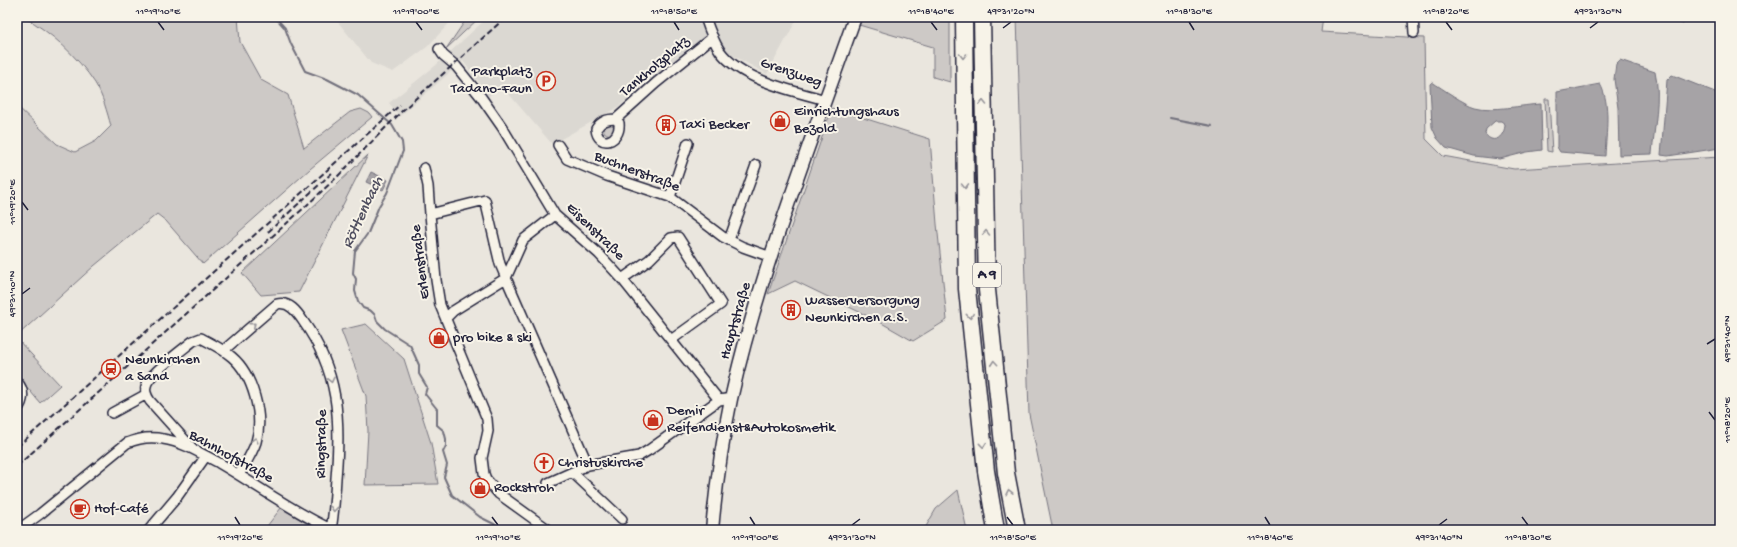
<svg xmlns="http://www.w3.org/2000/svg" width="1737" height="547" viewBox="0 0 1737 547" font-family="'Gochi Hand',sans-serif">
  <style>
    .built { fill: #dbd8d2 }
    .green { fill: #cdc9c6; stroke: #787680 }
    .water { fill: #a6a3a6; stroke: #716f7b; fill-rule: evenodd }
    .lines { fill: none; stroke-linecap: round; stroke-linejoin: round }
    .stream { stroke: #716f7b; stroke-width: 2 }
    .minor-casing { stroke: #22223b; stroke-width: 12 }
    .secondary-casing { stroke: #22223b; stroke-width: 15 }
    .motorway-casing { stroke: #22223b; stroke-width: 19 }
    .minor { stroke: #f7f3e8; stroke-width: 9 }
    .secondary { stroke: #f7f3e8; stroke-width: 12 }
    .motorway { stroke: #f7f3e8; stroke-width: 16 }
    .rail { stroke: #22223b; stroke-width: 2; stroke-dasharray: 6 3; stroke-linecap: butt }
    .oneway { stroke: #97959a }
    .ticks { fill: none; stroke: #22223b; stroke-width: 1.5 }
    .labels { text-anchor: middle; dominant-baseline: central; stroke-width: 4; stroke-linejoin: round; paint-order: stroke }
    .shield { fill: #f7f3e8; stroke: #62616f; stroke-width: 1 }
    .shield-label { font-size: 14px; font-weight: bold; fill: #22223b }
    .street-label { font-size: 15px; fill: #22223b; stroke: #f7f3e8 }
    .poi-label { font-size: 15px; fill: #22223b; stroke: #f7f3e8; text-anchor: start }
    .water-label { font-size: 16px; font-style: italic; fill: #504f60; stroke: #f7f3e8 }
    .neatline { fill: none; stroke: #22223b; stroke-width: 1.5 }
    .ticks-label { font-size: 10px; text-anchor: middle; fill: #22223b }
  </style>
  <rect width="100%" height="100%" fill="#eae6de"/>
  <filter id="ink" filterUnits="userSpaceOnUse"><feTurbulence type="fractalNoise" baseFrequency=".025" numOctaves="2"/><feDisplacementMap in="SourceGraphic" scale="8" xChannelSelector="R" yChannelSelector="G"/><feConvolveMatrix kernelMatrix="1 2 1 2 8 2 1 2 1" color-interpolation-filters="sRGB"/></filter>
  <g filter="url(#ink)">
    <path class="built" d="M 334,17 L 455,17 L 427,47 L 393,72 L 371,63 Z
      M 488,17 L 798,17 L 767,74 L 703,39 L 615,109 L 552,144 L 501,85 L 489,96 L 463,61 L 400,116 L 389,103 L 435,66 Z"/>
    <path class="green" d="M 24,17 L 238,17 L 240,42 L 261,80 L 288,95 L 304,148 L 350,112 L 361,109 L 369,113 L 372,117 L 310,169 L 203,264 L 166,221 L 157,214 L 94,266 L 17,336 L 17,106 L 57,144 L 75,152 L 96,141 L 111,126 C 107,112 103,96 95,83 C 78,57 51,32 24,17 Z
      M 469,17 L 480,17 L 446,49 L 465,21 Z
      M 861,17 L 950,17 L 950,82 L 933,77 L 933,47 L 859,25 Z
      M 1017,17 L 1323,17 L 1321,32 L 1424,38 L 1426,139 L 1443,156 L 1514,169 L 1720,157 L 1720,530 L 1053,530 L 1029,414 Z
      M 1669,17 L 1689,17 L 1683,24 Z
      M 1545,99 L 1549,99 L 1552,152 L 1547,151 Z
      M 832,108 L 930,139 L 937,224 L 947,320 L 913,341 L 878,321 L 795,281 L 768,294 Z
      M603.5 129a5.5 5.5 0 1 1 11 0a5.5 5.5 0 1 1-11 0Z
      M 368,155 L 299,292 L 261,295 L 242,273 Z
      M 366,324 L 404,359 L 431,443 L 438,484 L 365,485 L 368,431 L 366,396 L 341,330 Z
      M 17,339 L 60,385 L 40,403 L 17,375 Z
      M 958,490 L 967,530 L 924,530 L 936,509 Z
      M 281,508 L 316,529 L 318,530 L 264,530 Z"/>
    <path class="water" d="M 1620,60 L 1655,72 C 1661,98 1654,127 1652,154 L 1619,155 L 1618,108 L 1614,79 L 1616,64 Z
      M 1672,75 L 1720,94 L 1720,148 L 1668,156 L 1661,155 L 1667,80 Z
      M 1432,82 C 1443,89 1464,104 1475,107 C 1493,112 1522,105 1541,104 L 1542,150 L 1527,152 L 1500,159 L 1474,156 L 1446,148 L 1437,138 L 1432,127 L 1430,84 ZM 1495,121 L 1501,121 L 1505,124 C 1505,136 1494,146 1485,134 L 1486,129 Z
      M 1600,84 C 1611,103 1606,134 1605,156 L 1560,152 L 1557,147 L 1557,92 Z
      M 371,172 L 388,180 L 383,190 L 366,182 Z"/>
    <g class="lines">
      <path class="stream" d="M 275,17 L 285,28 L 291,44 L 305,71 L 327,79 L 358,95 L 392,125 L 402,142 L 403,151 L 387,193 L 379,206 L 368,233 L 355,251 L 353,273 L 356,279 L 355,291 L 358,301 L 363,308 L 371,311 L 375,315 L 377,321 L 385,329 L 410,345 L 419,365 L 419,374 L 427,387 L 425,394 L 437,409 L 437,425 L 444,431 L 446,439 L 446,446 L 443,452 L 447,465 L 444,477 L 452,495 L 480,517 L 506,530
        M 1170,118 L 1212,126"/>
      <defs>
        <path id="minor" d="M 705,17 C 709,29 713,41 720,51 C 741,80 793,91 826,100
          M 1413,17 L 1414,33
          M 439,49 L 443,55 L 456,66 L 481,97 L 502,127 L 555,215 L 599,254 L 622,279 L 719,400 L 732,398
          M 616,119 L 619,123 C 621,142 598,149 596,129 C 601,121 607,119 616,119 L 656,83 L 713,37
          M 558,145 L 567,159 L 607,176 L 670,197 L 723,237 L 743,247 L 771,257
          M 424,168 L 428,186 L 430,214
          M 670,197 L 688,143
          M 555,215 L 523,240 L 506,278 L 588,465
          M 729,240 L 756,165
          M 622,279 L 649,260 L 671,238 L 678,237 L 721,304 L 671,340
          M 446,318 L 453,311 L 506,278 L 500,264 L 485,200 L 430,214 L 436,280 L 440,305 L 487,419 L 488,431 L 482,458 L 484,474 L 486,479 L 499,494 L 549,530
          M 224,350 L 277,304 C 289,301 297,312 303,321 C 339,371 341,420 336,478 C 335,495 334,513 331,530
          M 17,382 C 25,390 24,401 17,410
          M 112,413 L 145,395
          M 193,449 L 150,401 C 146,395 144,390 147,383 C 152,372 182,350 193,341 L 201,338 C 212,344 223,349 232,357 C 253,375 264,416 256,442 C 252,454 245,464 239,475
          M 573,473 L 622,519
          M 548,483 L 588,465 L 639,456 L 649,450 L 719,400
          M 18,530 L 40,514 L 127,443 C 139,438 150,436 163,439 C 183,442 202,454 219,463 C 257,485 293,512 333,530
          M 149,530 L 177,497 L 206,456"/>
        <path id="secondary" d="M 712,530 C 716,486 722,442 731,399 C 760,270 811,142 855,17"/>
        <path id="motorway" d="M 964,17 L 967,289 L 986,471 L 996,530
          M 982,17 L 987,290 L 1006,473 L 1017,530"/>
      </defs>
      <use href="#minor" class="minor-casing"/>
      <use href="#secondary" class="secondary-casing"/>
      <use href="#motorway" class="motorway-casing"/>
      <use href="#minor" class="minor"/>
      <use href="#secondary" class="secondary"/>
      <use href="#motorway" class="motorway"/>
      <path class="rail" d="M 268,232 L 334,171
        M 17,447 L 400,105
        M 17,466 L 306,206 L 337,177 L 403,110 L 506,17"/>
    </g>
    <defs><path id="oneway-chevron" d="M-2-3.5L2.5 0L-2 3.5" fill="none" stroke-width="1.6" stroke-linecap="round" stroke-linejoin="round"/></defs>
    <g class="oneway">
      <use href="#oneway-chevron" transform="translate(963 56) rotate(90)"/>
      <use href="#oneway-chevron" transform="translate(983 103) rotate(-91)"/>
      <use href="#oneway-chevron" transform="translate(965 186) rotate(89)"/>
      <use href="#oneway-chevron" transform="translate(986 233) rotate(-91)"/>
      <use href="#oneway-chevron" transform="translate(970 316) rotate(84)"/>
      <use href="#oneway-chevron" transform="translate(253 325) rotate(-40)"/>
      <use href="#oneway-chevron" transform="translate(994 363) rotate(-95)"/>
      <use href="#oneway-chevron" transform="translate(331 380) rotate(77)"/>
      <use href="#oneway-chevron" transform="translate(255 440) rotate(-75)"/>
      <use href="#oneway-chevron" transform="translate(983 445) rotate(84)"/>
      <use href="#oneway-chevron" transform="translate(1009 492) rotate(-102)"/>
      <use href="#oneway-chevron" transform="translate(334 509) rotate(96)"/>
    </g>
  </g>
  <path class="ticks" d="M 158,22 L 164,30M 416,22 L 422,30M 674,22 L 679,30M 931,22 L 937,30M 1189,22 L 1194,30M 1446,22 L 1452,30M 1003,28 L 1011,22M 1590,28 L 1598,22M 22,202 L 28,210M 22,294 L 30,288M 1707,344 L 1715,339M 1709,412 L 1715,420M 235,517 L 240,525M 492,517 L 498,525M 750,517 L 755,525M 1007,517 L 1013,525M 1265,517 L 1270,525M 1522,517 L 1528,525M 852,525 L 860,519M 1439,525 L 1447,519"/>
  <defs>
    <symbol id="parking-ring" viewBox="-11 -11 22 22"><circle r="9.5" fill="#f7f3e8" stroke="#c8321e" stroke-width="1.5"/><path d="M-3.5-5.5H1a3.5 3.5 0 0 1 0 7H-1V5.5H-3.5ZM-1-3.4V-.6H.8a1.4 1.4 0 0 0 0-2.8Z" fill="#c8321e"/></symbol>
    <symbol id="shop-ring" viewBox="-11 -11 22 22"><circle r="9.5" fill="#f7f3e8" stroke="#c8321e" stroke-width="1.5"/><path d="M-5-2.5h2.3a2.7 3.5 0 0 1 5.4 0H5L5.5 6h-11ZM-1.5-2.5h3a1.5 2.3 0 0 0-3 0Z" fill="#c8321e"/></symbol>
    <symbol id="building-ring" viewBox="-11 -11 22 22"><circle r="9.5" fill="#f7f3e8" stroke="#c8321e" stroke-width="1.5"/><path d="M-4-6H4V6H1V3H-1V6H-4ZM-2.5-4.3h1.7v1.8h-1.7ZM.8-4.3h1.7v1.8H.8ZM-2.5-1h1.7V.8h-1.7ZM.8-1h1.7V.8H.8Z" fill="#c8321e"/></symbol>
    <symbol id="station-ring" viewBox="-11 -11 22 22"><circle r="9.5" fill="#f7f3e8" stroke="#c8321e" stroke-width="1.5"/><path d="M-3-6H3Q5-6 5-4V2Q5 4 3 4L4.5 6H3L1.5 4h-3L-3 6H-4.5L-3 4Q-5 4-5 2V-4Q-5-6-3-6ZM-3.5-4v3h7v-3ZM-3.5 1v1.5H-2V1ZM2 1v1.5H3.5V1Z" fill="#c8321e"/></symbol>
    <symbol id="church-ring" viewBox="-11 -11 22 22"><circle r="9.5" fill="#f7f3e8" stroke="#c8321e" stroke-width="1.5"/><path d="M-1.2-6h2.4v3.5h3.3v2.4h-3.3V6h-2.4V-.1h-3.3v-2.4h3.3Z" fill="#c8321e"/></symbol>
    <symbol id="cafe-ring" viewBox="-11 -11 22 22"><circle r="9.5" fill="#f7f3e8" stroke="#c8321e" stroke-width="1.5"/><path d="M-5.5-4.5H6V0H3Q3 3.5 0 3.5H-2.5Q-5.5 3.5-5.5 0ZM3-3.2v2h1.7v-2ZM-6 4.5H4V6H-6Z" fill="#c8321e"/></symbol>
  </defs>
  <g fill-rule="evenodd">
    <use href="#parking-ring" x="535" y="70" width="22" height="22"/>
    <use href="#shop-ring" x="769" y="110" width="22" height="22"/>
    <use href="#building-ring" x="655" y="114" width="22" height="22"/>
    <use href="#building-ring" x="780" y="299" width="22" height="22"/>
    <use href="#shop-ring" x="428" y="327" width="22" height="22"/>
    <use href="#station-ring" x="100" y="358" width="22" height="22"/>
    <use href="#shop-ring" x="642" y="409" width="22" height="22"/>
    <use href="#church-ring" x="533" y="452" width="22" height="22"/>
    <use href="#shop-ring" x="469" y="477" width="22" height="22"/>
    <use href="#cafe-ring" x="69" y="498" width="22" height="22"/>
  </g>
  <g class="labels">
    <rect class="shield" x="973" y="263" width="28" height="24" rx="3"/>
    <g class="shield-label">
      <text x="987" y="275">A 9</text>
    </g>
    <g class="street-label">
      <text transform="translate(655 67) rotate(-40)">Tankholzplatz</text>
      <text transform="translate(791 73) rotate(19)">Grenzweg</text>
      <text transform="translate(637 172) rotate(21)">Buchnerstraße</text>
      <text transform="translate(595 232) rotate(44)">Eisenstraße</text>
      <text transform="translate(421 262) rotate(-97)">Erlenstraße</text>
      <text transform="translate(736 321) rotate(-74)">Hauptstraße</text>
      <text transform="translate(322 444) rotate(-89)">Ringstraße</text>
      <text transform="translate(231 457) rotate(29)">Bahnhofstraße</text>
    </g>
    <g class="poi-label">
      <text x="532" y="72" text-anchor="end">Parkplatz<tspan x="532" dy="17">Tadano-Faun</tspan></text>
      <text x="794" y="112">Einrichtungshaus<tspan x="794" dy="17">Bezold</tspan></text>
      <text x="680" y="125">Taxi Becker</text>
      <text x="805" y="301">Wasserversorgung<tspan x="805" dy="17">Neunkirchen a.S.</tspan></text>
      <text x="453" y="338">pro bike &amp; ski</text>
      <text x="125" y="360">Neunkirchen<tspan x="125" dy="17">a Sand</tspan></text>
      <text x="667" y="411">Demir<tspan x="667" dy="17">Reifendienst&amp;Autokosmetik</tspan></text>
      <text x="558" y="463">Christuskirche</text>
      <text x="494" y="488">Rockstroh</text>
      <text x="94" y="509">Hof-Café</text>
    </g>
    <g class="water-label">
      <text transform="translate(364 213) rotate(-65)">Röttenbach</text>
    </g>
  </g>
  <rect width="1737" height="547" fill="none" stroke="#f7f3e8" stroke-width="44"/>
  <rect x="22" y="22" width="1693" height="503" class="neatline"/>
  <g class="ticks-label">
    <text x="158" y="14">11°19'10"E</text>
    <text x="416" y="14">11°19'00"E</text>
    <text x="674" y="14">11°18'50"E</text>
    <text x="931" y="14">11°18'40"E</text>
    <text x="1011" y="14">49°31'20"N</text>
    <text x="1189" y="14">11°18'30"E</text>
    <text x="1446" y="14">11°18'20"E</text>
    <text x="1598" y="14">49°31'30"N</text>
    <text transform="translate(11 202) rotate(-90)" y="4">11°19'20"E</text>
    <text transform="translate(11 294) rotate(-90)" y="4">49°31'10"N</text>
    <text transform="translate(1726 339) rotate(-90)" y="4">49°31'40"N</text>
    <text transform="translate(1726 420) rotate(-90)" y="4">11°18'20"E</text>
    <text x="240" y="540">11°19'20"E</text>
    <text x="498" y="540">11°19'10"E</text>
    <text x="755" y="540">11°19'00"E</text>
    <text x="852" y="540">49°31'30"N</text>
    <text x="1013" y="540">11°18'50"E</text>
    <text x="1270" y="540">11°18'40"E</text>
    <text x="1439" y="540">49°31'40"N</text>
    <text x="1528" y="540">11°18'30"E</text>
  </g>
</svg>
